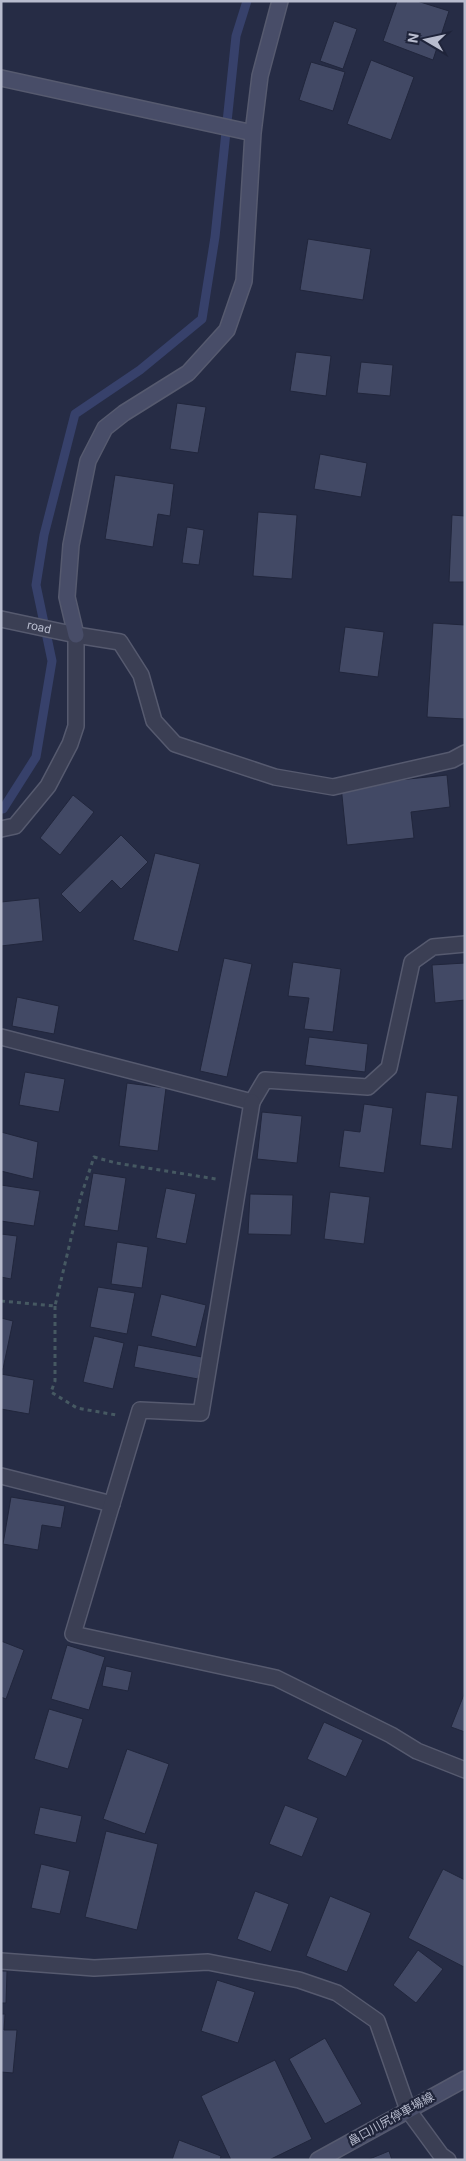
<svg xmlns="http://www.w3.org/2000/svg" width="466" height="2161" viewBox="0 0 466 2161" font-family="Roboto,'Noto Sans JP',sans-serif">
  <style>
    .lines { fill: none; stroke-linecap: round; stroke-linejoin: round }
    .stream { stroke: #37416b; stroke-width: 9 }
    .building { fill: #424965; stroke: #21263c }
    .lane-casing { stroke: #565a6f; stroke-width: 18 }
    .street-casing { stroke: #565a6f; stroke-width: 18 }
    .secondary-casing { stroke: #565a6f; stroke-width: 18 }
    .path { stroke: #465962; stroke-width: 3; stroke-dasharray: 4 4; stroke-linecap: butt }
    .lane { stroke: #3b3f54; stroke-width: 15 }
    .street { stroke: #3b3f54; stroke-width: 15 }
    .secondary { stroke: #484d68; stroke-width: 15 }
    .labels { text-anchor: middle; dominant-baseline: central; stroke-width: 4.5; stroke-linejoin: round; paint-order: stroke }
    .street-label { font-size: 12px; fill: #b8bcce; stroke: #1f243a }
  </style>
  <rect width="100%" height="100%" fill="#262c45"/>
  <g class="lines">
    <path class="stream" d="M 1,809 L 3,809 L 36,757 L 52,661 L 36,585 L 44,535 L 75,414 L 140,370 L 202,319 L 215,237 L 236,36 L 247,1"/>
  </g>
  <path class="building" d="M 397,1 L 417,1 L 449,11 L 433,60 L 383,41 Z
    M 334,21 L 357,29 L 343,69 L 320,61 Z
    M 371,60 L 414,77 L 391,140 L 347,124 Z
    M 311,62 L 345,72 L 333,111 L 299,100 Z
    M 308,239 L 371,249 L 363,300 L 300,290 Z
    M 296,352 L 331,356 L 326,396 L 290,391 Z
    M 361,362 L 393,365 L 390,396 L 357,393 Z
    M 177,403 L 206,407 L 198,453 L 170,449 Z
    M 320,454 L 367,463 L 361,497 L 314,489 Z
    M 115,475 L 174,484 L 170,516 L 158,514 L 153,547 L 105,539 Z
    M 258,512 L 297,515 L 292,579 L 253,576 Z
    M 452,515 L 465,516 L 465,582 L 449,582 Z
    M 187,527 L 204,530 L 199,565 L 182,563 Z
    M 433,623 L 465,625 L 465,719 L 427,717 Z
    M 345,627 L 384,632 L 378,677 L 339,672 Z
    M 447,775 L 450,807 L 411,812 L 414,838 L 347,845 L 341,786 Z
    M 73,795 L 94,812 L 60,855 L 40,838 Z
    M 121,835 L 148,862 L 121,889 L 112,880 L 80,913 L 61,894 Z
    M 155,853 L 200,864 L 178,952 L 133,940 Z
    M 39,898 L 43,941 L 1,946 L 1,902 Z
    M 224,958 L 252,964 L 227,1077 L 200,1071 Z
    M 293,962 L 341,969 L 333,1032 L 304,1029 L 309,998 L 288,996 Z
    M 465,963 L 465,1000 L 435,1003 L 432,965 Z
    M 17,997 L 59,1006 L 54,1034 L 12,1026 Z
    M 309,1037 L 368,1044 L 365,1072 L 305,1065 Z
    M 25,1072 L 65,1079 L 59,1112 L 19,1105 Z
    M 127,1083 L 166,1088 L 158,1151 L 119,1146 Z
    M 426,1092 L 458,1096 L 452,1149 L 420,1145 Z
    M 364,1104 L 393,1108 L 384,1173 L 339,1167 L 344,1130 L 360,1132 Z
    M 262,1112 L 302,1116 L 297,1163 L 257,1159 Z
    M 1,1132 L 38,1142 L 33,1179 L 1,1171 Z
    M 93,1173 L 126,1178 L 118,1231 L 84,1226 Z
    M 1,1185 L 40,1191 L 34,1226 L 1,1221 Z
    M 166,1188 L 196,1194 L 186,1244 L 156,1238 Z
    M 330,1192 L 370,1197 L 364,1244 L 324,1239 Z
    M 250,1194 L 293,1195 L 291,1235 L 248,1234 Z
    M 1,1234 L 17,1236 L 11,1279 L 1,1277 Z
    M 117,1242 L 148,1247 L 142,1288 L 111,1284 Z
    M 98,1287 L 135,1293 L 127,1334 L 90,1327 Z
    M 161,1294 L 206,1305 L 196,1347 L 151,1336 Z
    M 1,1318 L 13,1321 L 3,1369 L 1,1369 Z
    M 94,1336 L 124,1343 L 113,1389 L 83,1382 Z
    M 138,1345 L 202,1357 L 198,1379 L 134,1367 Z
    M 1,1374 L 34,1380 L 29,1414 L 1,1409 Z
    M 11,1497 L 65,1506 L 61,1528 L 42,1525 L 38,1550 L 3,1544 Z
    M 1,1641 L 24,1650 L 6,1699 L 1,1697 Z
    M 67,1645 L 105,1657 L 89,1710 L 51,1699 Z
    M 106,1666 L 132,1672 L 128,1691 L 102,1686 Z
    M 465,1692 L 465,1732 L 451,1727 Z
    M 49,1709 L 83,1719 L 68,1769 L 34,1759 Z
    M 324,1722 L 363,1740 L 346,1777 L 307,1759 Z
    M 127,1749 L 169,1764 L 145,1834 L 103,1819 Z
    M 285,1805 L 318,1818 L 302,1857 L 269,1844 Z
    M 40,1807 L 82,1816 L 76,1843 L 34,1834 Z
    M 106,1831 L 158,1844 L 137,1930 L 85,1917 Z
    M 41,1864 L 70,1871 L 60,1914 L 31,1908 Z
    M 443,1869 L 465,1880 L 464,1967 L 408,1938 Z
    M 255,1891 L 289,1904 L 271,1952 L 237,1939 Z
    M 330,1896 L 371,1913 L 347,1972 L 306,1956 Z
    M 418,1950 L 443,1969 L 416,2003 L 393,1985 Z
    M 1,1971 L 7,1971 L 6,2003 L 1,2003 Z
    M 217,1980 L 255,1992 L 238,2043 L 201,2031 Z
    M 1,2014 L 5,2014 L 4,2030 L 17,2030 L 13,2073 L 1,2072 Z
    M 325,2038 L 362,2104 L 325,2124 L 289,2059 Z
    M 275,2060 L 312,2139 L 269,2160 L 231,2160 L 201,2096 Z
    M 179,2140 L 221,2156 L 220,2160 L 172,2160 Z
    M 389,2151 L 392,2160 L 367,2160 Z"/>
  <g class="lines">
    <defs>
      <path id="lane" d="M 1,1037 L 252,1102 L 265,1080 L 368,1087 L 389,1068 L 412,962 L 433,947 L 465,944
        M 1,1476 L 112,1504"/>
      <g id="street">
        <path id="s1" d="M 1,619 L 76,635 L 120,642 L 141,675 L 154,721 L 175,744 L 275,777 L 333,787 L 452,760 L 465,753"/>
        <path d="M 1,829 L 15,826 L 48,786 L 70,744 L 76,726 L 76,635"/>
        <path d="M 252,1102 L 201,1413 L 140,1410 L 73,1634 L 276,1678 L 391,1735 L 417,1751 L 465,1770"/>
        <path d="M 1,1961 L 94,1968 L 208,1962 L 299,1980 L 337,1993 L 377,2021 L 408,2110 L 441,2155 L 448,2160"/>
      </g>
      <path id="secondary" d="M 1,78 L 253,133
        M 76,635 L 67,597 L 71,545 L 88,461 L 105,428 L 124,413 L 188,373 L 227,330 L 244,281 L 253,133 L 260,76 L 280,1
        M 318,2160 L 465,2079"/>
    </defs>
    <use href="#lane" class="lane-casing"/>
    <use href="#street" class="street-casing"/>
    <use href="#secondary" class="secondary-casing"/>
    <path class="path" d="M 1,1301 L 55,1306 L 81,1196 L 94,1157 L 116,1163 L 216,1179
      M 55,1306 L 55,1381 L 51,1392 L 77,1408 L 116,1415"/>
    <use href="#lane" class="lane"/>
    <use href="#street" class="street"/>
    <use href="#secondary" class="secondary"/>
  </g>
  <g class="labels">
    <g class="street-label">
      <text stroke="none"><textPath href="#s1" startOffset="39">road</textPath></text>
      <text transform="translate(391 2119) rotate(-29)">畠口川尻停車場線</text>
    </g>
  </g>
  <rect width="466" height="2161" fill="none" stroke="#b8bcce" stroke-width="5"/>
  <g transform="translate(426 40) rotate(279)" stroke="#1f243a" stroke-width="4" paint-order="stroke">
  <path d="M0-4L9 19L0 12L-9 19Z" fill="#b8bcce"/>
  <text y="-8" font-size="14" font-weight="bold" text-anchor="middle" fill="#b8bcce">N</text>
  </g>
</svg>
